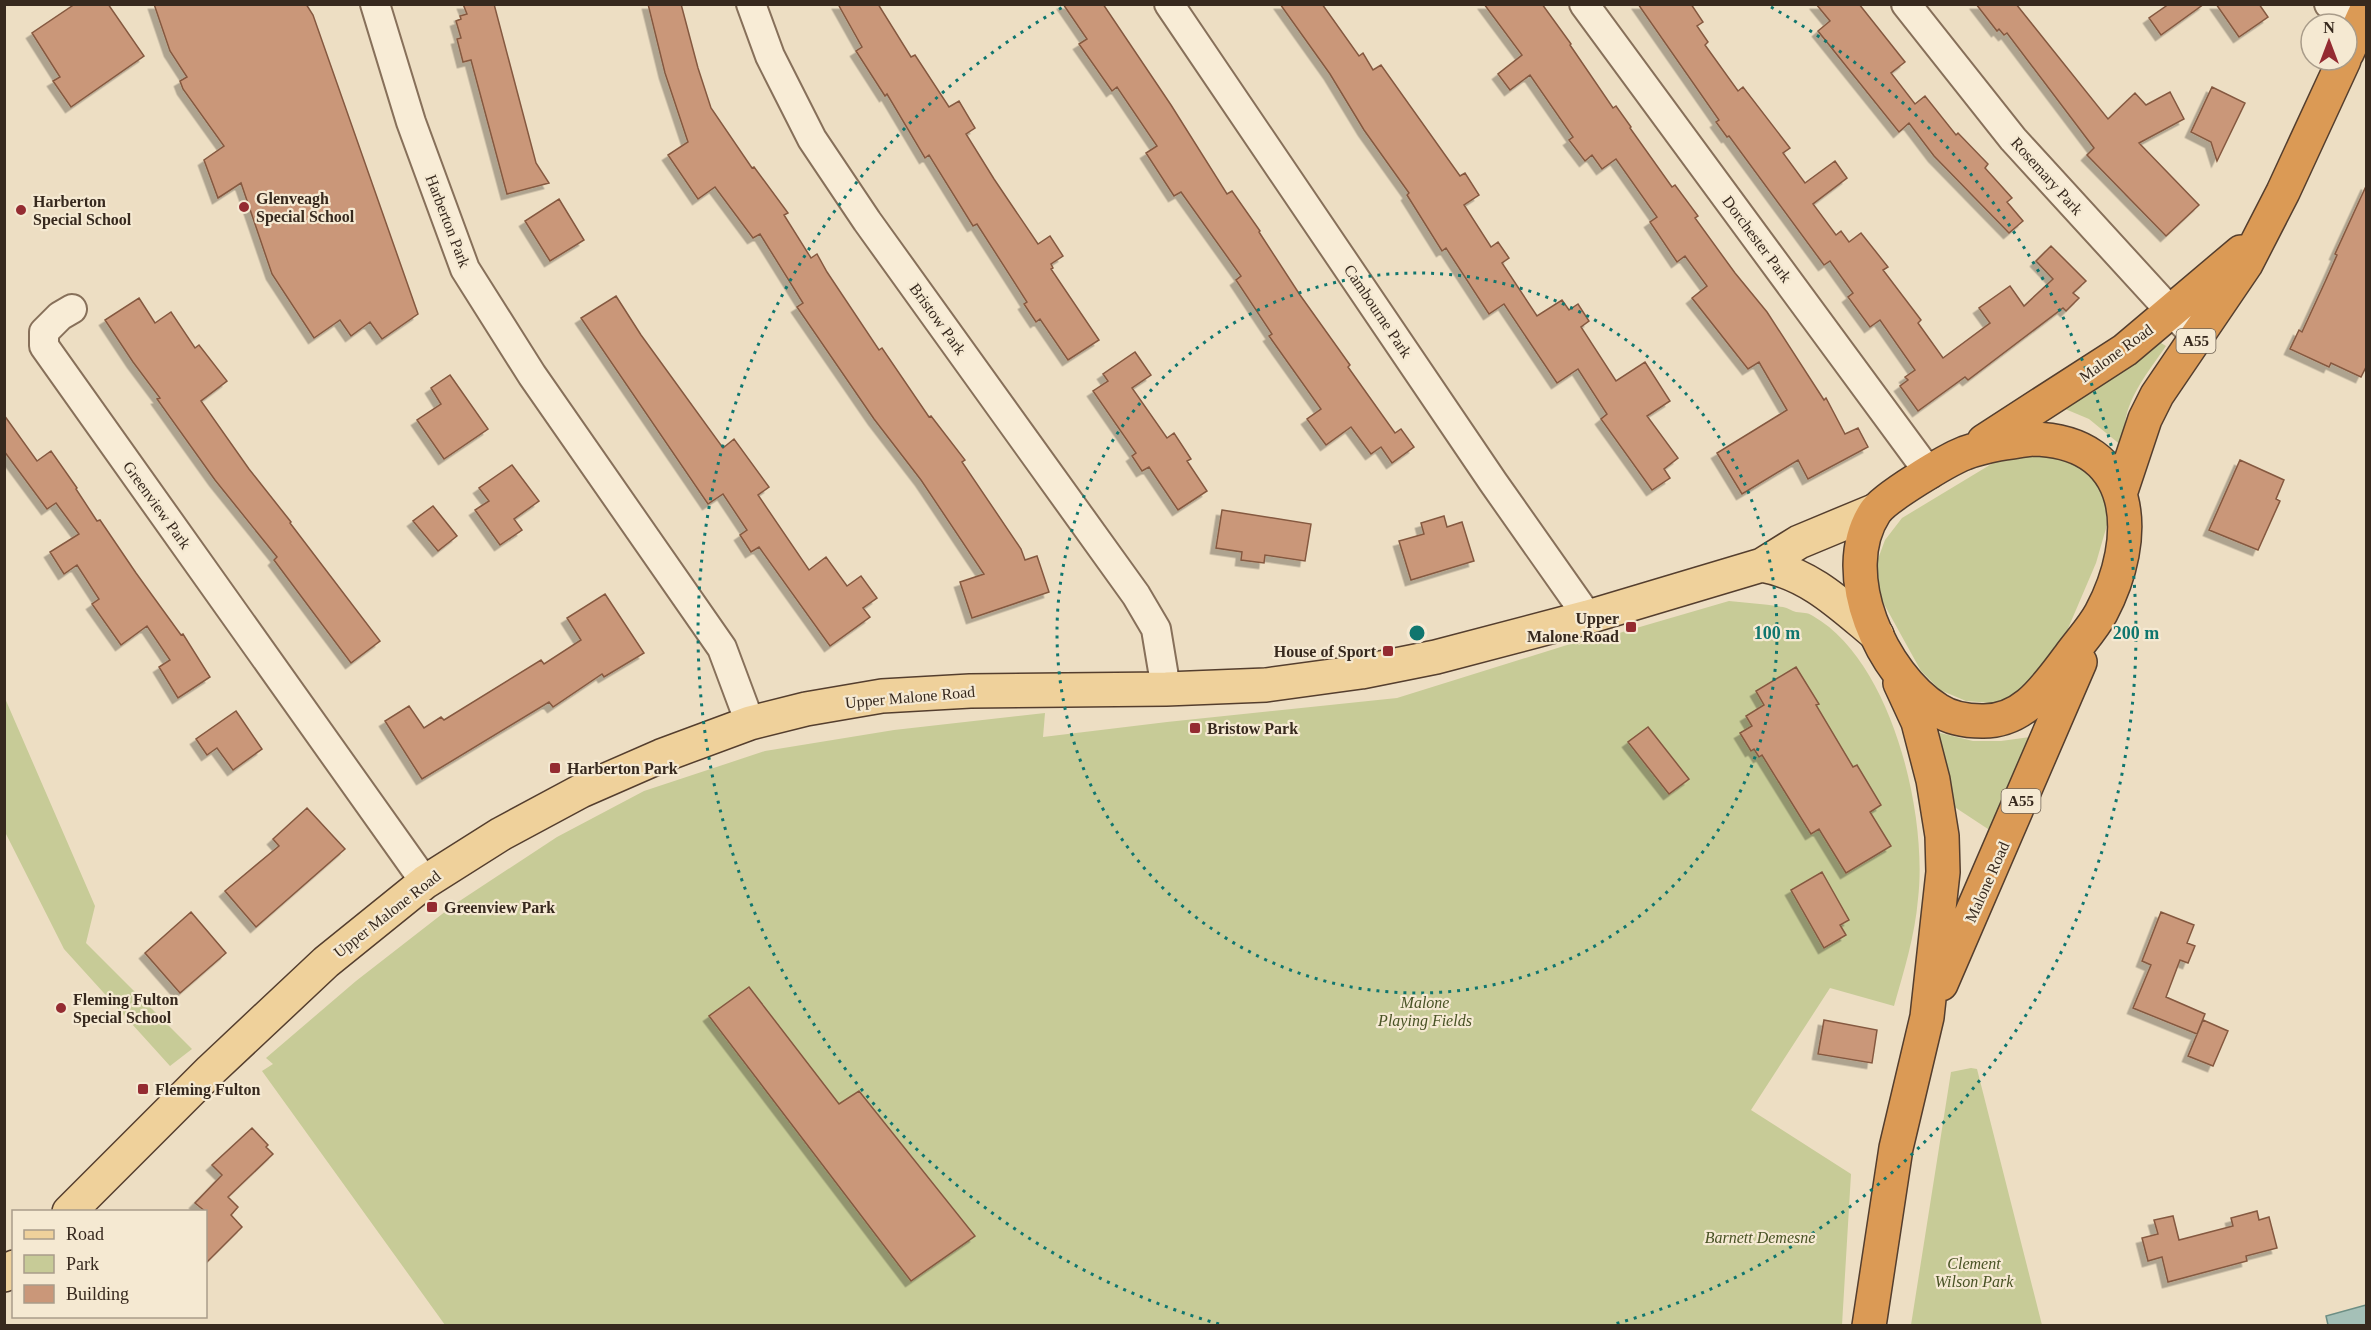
<svg xmlns="http://www.w3.org/2000/svg" width="2371" height="1330" viewBox="0 0 2371 1330" font-family="Georgia,serif">
  <style>
    .green { fill: #c7cb97 }
    .water { fill: #a5c0b7; stroke: #6c8e84; stroke-width: 1.5 }
    .building { fill: #ca9779; stroke: #855940; stroke-width: 1.5; filter: url(#shadow) }
    .lines { fill: none; stroke-linecap: round; stroke-linejoin: round }
    .minor-casing { stroke: #87705a; stroke-width: 32 }
    .major-casing { stroke: #543e2e; stroke-width: 36 }
    .highway-casing { stroke: #543e2e; stroke-width: 36 }
    .minor { stroke: #f8ecd6; stroke-width: 28 }
    .major { stroke: #efd19b; stroke-width: 33 }
    .highway { stroke: #db9a55; stroke-width: 33 }
    .ring { fill: none; stroke: #0f766e; stroke-width: 3; stroke-dasharray: 3 6 }
    .poi-dot { fill: #942b31; stroke: #f5e9d2; stroke-width: 2 }
    .labels { text-anchor: middle; dominant-baseline: central; stroke-width: 4.5; stroke-linejoin: round; paint-order: stroke }
    .shield { fill: #f5e9d2; stroke: #706354; stroke-width: 1.5 }
    .shield-label { font-size: 15px; font-weight: bold; fill: #37291e }
    .street-label { font-size: 16px; fill: #37291e; stroke: #f5e9d2 }
    .poi-label { font-size: 16px; font-weight: bold; fill: #37291e; stroke: #f5e9d2; text-anchor: start }
    .park-label { font-size: 16px; font-style: italic; fill: #495325; stroke: #f5e9d2 }
    .centre { fill: #0f766e; stroke: #f5e9d2; stroke-width: 3 }
    .ring-label { font-size: 18px; text-anchor: middle; font-weight: bold; fill: #0f766e; stroke: #f5e9d2; stroke-width: 4.5; stroke-linejoin: round; paint-order: stroke }
  </style>
  <defs>
    <filter id="shadow"><feDropShadow dx="-5.5" dy="5.5" stdDeviation="0" flood-color="#0004"/></filter>
  </defs>
  <rect width="100%" height="100%" fill="#eddec3"/>
  <path class="green" d="M 2156,340 L 2166,346 C 2151,368 2132,391 2126,417 C 2124,427 2123,437 2122,446 L 2089,419 L 2058,406 Z
    M 2054,452 L 2096,475 L 2105,499 L 2107,525 L 2096,563 L 2052,666 L 2015,698 L 1992,703 L 1966,701 L 1940,690 L 1921,671 L 1879,595 L 1875,567 L 1885,540 L 1902,518 L 2003,457 Z
    M 1729,601 C 1747,603 1765,604 1783,607 C 1788,608 1792,611 1796,612 C 1803,613 1807,612 1813,616 C 1892,661 1928,815 1918,899 C 1915,935 1904,971 1894,1006 L 1830,988 L 1751,1110 L 1851,1174 L 1842,1325 L 445,1325 L 262,1071 L 273,1064 L 266,1058 L 356,981 L 455,904 L 557,837 L 644,791 L 765,751 L 894,730 L 1045,713 L 1043,737 L 1167,722 L 1397,698 L 1583,640 L 1578,645 Z
    M 4,696 L 95,906 L 86,943 L 192,1049 L 170,1066 L 64,949 L 5,832 Z
    M 1936,732 L 1973,741 L 2001,741 L 2030,737 L 1991,831 L 1953,806 Z
    M 1971,1068 L 1977,1069 L 2042,1325 L 1911,1325 L 1951,1072 Z"/>
  <path class="water" d="M 2366,1305 L 2366,1325 L 2328,1325 L 2326,1316 Z"/>
  <path class="building" d="M 75,4 L 108,4 L 144,56 L 71,107 L 53,81 L 60,77 L 32,33 Z
    M 154,4 L 306,4 L 313,15 L 418,314 L 382,339 L 370,322 L 351,336 L 340,320 L 314,338 L 272,274 L 241,183 L 218,198 L 204,160 L 224,146 L 183,89 L 180,81 L 187,77 L 170,51 Z
    M 463,4 L 494,4 L 536,163 L 549,183 L 507,194 L 471,60 L 463,62 L 457,39 L 461,38 L 456,21 L 461,19 L 460,16 L 467,14 Z
    M 648,4 L 681,4 L 698,68 L 711,108 L 752,168 L 754,167 L 788,213 L 784,215 L 811,258 L 817,254 L 827,272 L 879,350 L 882,348 L 929,417 L 931,416 L 965,460 L 962,462 L 1021,549 L 1025,560 L 1037,556 L 1049,592 L 972,618 L 960,582 L 984,574 L 921,480 L 874,419 L 797,307 L 803,303 L 760,234 L 753,238 L 715,187 L 698,199 L 668,155 L 688,142 L 665,73 Z
    M 838,4 L 878,4 L 911,57 L 915,55 L 949,107 L 959,101 L 975,128 L 966,134 L 994,179 L 1038,244 L 1050,236 L 1063,256 L 1051,264 L 1053,268 L 1051,269 L 1099,340 L 1068,360 L 1040,319 L 1036,322 L 1024,304 L 1027,302 L 977,224 L 973,226 L 929,155 L 925,158 L 887,94 L 885,96 L 856,51 L 862,47 Z
    M 1063,4 L 1103,4 L 1171,105 L 1227,194 L 1232,191 L 1260,231 L 1259,232 L 1300,295 L 1350,365 L 1348,367 L 1395,433 L 1401,429 L 1414,447 L 1392,463 L 1381,447 L 1371,454 L 1351,427 L 1326,445 L 1307,419 L 1321,409 L 1269,336 L 1272,334 L 1236,280 L 1241,276 L 1181,192 L 1174,196 L 1146,153 L 1157,146 L 1117,87 L 1112,91 L 1079,44 L 1087,39 Z
    M 1280,4 L 1322,4 L 1359,56 L 1363,53 L 1373,70 L 1381,65 L 1460,176 L 1465,173 L 1479,195 L 1464,205 L 1491,247 L 1498,242 L 1509,258 L 1502,263 L 1537,316 L 1562,300 L 1569,310 L 1578,304 L 1589,321 L 1581,327 L 1616,381 L 1645,362 L 1670,401 L 1647,416 L 1678,458 L 1664,469 L 1670,478 L 1652,490 L 1601,419 L 1607,414 L 1578,369 L 1557,383 L 1504,304 L 1489,314 L 1446,248 L 1442,251 L 1407,195 L 1409,193 L 1364,130 L 1330,74 Z
    M 1484,4 L 1542,4 L 1571,44 L 1570,45 L 1613,108 L 1616,106 L 1631,127 L 1630,128 L 1672,187 L 1675,185 L 1698,216 L 1695,218 L 1735,273 L 1767,312 L 1824,400 L 1826,398 L 1845,434 L 1858,428 L 1868,447 L 1808,479 L 1798,460 L 1742,494 L 1717,453 L 1787,410 L 1759,362 L 1748,369 L 1692,298 L 1707,286 L 1685,256 L 1677,262 L 1650,222 L 1657,217 L 1616,159 L 1602,169 L 1592,155 L 1585,161 L 1569,140 L 1573,137 L 1530,75 L 1510,90 L 1498,74 L 1522,55 Z
    M 1638,4 L 1691,4 L 1703,22 L 1697,26 L 1708,42 L 1705,45 L 1738,91 L 1743,87 L 1790,148 L 1783,153 L 1805,183 L 1835,161 L 1847,178 L 1813,204 L 1836,235 L 1841,231 L 1849,242 L 1861,233 L 1888,267 L 1883,270 L 1921,320 L 1918,323 L 1943,358 L 1990,323 L 1979,308 L 2010,286 L 2024,306 L 2053,279 L 2036,261 L 2051,246 L 2086,281 L 2073,293 L 2079,298 L 2066,311 L 2063,308 L 1968,380 L 1965,377 L 1918,411 L 1900,386 L 1908,380 L 1905,377 L 1915,370 L 1880,320 L 1870,327 L 1848,297 L 1853,293 L 1830,261 L 1824,265 L 1729,136 L 1727,137 L 1716,122 L 1719,120 Z
    M 1816,4 L 1859,4 L 1905,62 L 1891,73 L 1915,104 L 1925,96 L 1956,135 L 1958,133 L 1988,164 L 1985,168 L 2012,198 L 2007,202 L 2023,221 L 2009,233 L 1934,156 L 1909,123 L 1899,132 L 1818,31 L 1830,21 Z
    M 1976,4 L 2016,4 L 2108,119 L 2135,93 L 2146,105 L 2170,92 L 2184,119 L 2139,143 L 2199,205 L 2166,236 L 2087,155 L 2094,148 L 2007,33 L 2004,35 L 1999,29 L 1997,31 Z
    M 2169,4 L 2204,4 L 2161,35 L 2149,18 Z
    M 2216,4 L 2259,4 L 2268,17 L 2239,37 Z
    M 2212,87 L 2245,103 L 2217,161 L 2211,142 L 2191,132 Z
    M 2367,184 L 2367,365 L 2361,377 L 2331,363 L 2329,367 L 2290,349 L 2299,330 L 2302,332 L 2325,282 L 2337,255 L 2335,254 Z
    M 559,199 L 584,240 L 550,261 L 525,221 Z
    M 616,296 L 641,335 L 723,448 L 734,439 L 769,487 L 758,495 L 809,570 L 826,557 L 847,586 L 861,576 L 877,598 L 863,608 L 870,617 L 830,646 L 759,547 L 751,552 L 740,535 L 747,530 L 723,494 L 708,504 L 581,318 Z
    M 139,298 L 155,323 L 171,312 L 195,348 L 199,345 L 227,381 L 201,401 L 249,469 L 291,522 L 290,523 L 380,641 L 351,663 L 274,560 L 277,557 L 215,480 L 157,399 L 160,398 L 133,362 L 105,320 Z
    M 1135,352 L 1151,375 L 1132,388 L 1167,438 L 1174,433 L 1191,459 L 1187,461 L 1207,491 L 1178,510 L 1149,467 L 1142,471 L 1132,456 L 1136,453 L 1093,391 L 1108,381 L 1103,374 Z
    M 450,375 L 488,429 L 444,459 L 417,420 L 441,404 L 431,388 Z
    M 4,415 L 37,461 L 51,451 L 77,488 L 76,489 L 97,521 L 100,520 L 136,573 L 181,635 L 183,634 L 210,677 L 178,698 L 159,667 L 170,660 L 147,626 L 121,645 L 92,604 L 99,599 L 77,565 L 64,574 L 50,552 L 79,534 L 56,503 L 47,509 L 4,451 Z
    M 2240,460 L 2284,480 L 2276,499 L 2280,501 L 2258,550 L 2209,530 Z
    M 512,465 L 539,501 L 514,519 L 522,530 L 500,545 L 475,510 L 489,501 L 479,488 Z
    M 433,506 L 457,536 L 438,551 L 413,521 Z
    M 1222,510 L 1311,524 L 1305,561 L 1265,555 L 1264,563 L 1241,560 L 1242,552 L 1216,548 Z
    M 1444,516 L 1447,527 L 1462,522 L 1474,561 L 1411,580 L 1399,541 L 1424,534 L 1421,523 Z
    M 605,594 L 644,653 L 604,677 L 602,674 L 553,707 L 549,702 L 422,779 L 385,721 L 409,706 L 424,728 L 441,717 L 444,720 L 541,660 L 544,664 L 581,640 L 567,618 Z
    M 1796,667 L 1819,704 L 1816,705 L 1853,767 L 1857,765 L 1881,805 L 1870,812 L 1891,846 L 1846,873 L 1819,829 L 1811,834 L 1762,755 L 1759,757 L 1754,749 L 1751,751 L 1740,733 L 1752,726 L 1746,716 L 1764,705 L 1756,691 Z
    M 236,711 L 262,749 L 233,770 L 217,748 L 207,755 L 196,739 Z
    M 1648,727 L 1689,779 L 1669,794 L 1628,742 Z
    M 307,808 L 345,849 L 256,927 L 225,891 L 279,846 L 273,839 Z
    M 1822,872 L 1849,920 L 1840,925 L 1846,935 L 1824,948 L 1791,890 Z
    M 191,912 L 226,953 L 180,993 L 145,953 Z
    M 2161,912 L 2194,925 L 2187,943 L 2195,946 L 2188,963 L 2180,960 L 2166,997 L 2205,1014 L 2197,1034 L 2133,1008 L 2151,965 L 2142,961 Z
    M 749,987 L 839,1104 L 859,1091 L 975,1236 L 911,1281 L 709,1016 Z
    M 1824,1020 L 1877,1030 L 1872,1063 L 1818,1054 Z
    M 2203,1020 L 2228,1031 L 2213,1066 L 2188,1056 Z
    M 252,1128 L 268,1145 L 266,1147 L 273,1154 L 228,1197 L 238,1207 L 231,1215 L 242,1227 L 206,1263 L 206,1212 L 195,1203 L 222,1175 L 212,1165 Z
    M 2257,1211 L 2259,1220 L 2269,1217 L 2277,1248 L 2246,1256 L 2247,1261 L 2168,1282 L 2162,1257 L 2148,1261 L 2142,1238 L 2158,1234 L 2154,1220 L 2173,1216 L 2179,1240 L 2233,1226 L 2231,1218 Z"/>
  <g class="lines">
    <defs>
      <path id="minor" d="M 375,4 L 411,122 L 465,269 L 532,375 L 722,648 L 750,723
        M 751,4 L 770,56 L 812,139 L 867,221 L 1136,595 L 1156,629 L 1166,689
        M 1169,4 L 1493,482 L 1588,617
        M 1584,4 L 1930,474
        M 1906,4 L 2013,139 L 2164,304 L 2198,338
        M 2329,4 L 2360,25
        M 72,309 L 60,316 L 44,332 L 44,346 L 425,882"/>
      <path id="major" d="M 1762,565 C 1810,574 1841,605 1877,635
        M 69,1212 L 211,1070 L 326,962 L 425,882 L 501,834 L 581,791 L 661,756 L 750,723 L 806,709 L 882,696 L 970,691 L 1166,689 L 1266,685 L 1361,672 L 1436,657 L 1588,617 L 1762,565 L 1799,542 L 1876,510
        M 4,1275 L 14,1267"/>
      <path id="highway" d="M 2347,53 L 2366,11
        M 2032,439 C 2138,441 2141,538 2101,613 C 2093,628 2079,643 2069,657 C 2046,687 2024,722 1982,721 C 1968,721 1950,718 1938,710 C 1882,675 1835,573 1875,512 C 1884,498 1947,460 1965,453 C 1987,445 2009,442 2032,439 Z
        M 1984,441 L 2125,350 L 2241,252
        M 2120,494 L 2145,419 L 2157,395 L 2246,264 L 2283,192 L 2344,60
        M 1941,984 L 2080,662
        M 1869,1326 L 1896,1148 L 1927,1017 L 1943,872 L 1942,836 L 1933,780 L 1918,722 L 1900,683"/>
    </defs>
    <use href="#minor" class="minor-casing"/>
    <use href="#major" class="major-casing"/>
    <use href="#highway" class="highway-casing"/>
    <use href="#minor" class="minor"/>
    <use href="#major" class="major"/>
    <use href="#highway" class="highway"/>
  </g>
  <g class="ring">
    <circle cx="1417" cy="633" r="360"/>
    <path d="M1219 1324A719 719 0 0 1 1063 7M1771 7A719 719 0 0 1 1615 1324"/>
  </g>
  <g class="poi-dot">
    <circle cx="244" cy="207" r="6"/>
    <circle cx="21" cy="210" r="6"/>
    <rect x="1625" y="621" width="12" height="12" rx="3"/>
    <rect x="1382" y="645" width="12" height="12" rx="3"/>
    <rect x="1189" y="722" width="12" height="12" rx="3"/>
    <rect x="549" y="762" width="12" height="12" rx="3"/>
    <rect x="426" y="901" width="12" height="12" rx="3"/>
    <circle cx="61" cy="1008" r="6"/>
    <rect x="137" y="1083" width="12" height="12" rx="3"/>
  </g>
  <g class="labels">
    <g class="shield">
      <rect x="2176.5" y="329" width="39" height="24" rx="4.5"/>
      <rect x="2001.5" y="789" width="39" height="24" rx="4.5"/>
    </g>
    <g class="shield-label">
      <text x="2196" y="341">A55</text>
      <text x="2021" y="801">A55</text>
    </g>
    <g class="street-label">
      <text transform="translate(2047 176) rotate(48)">Rosemary Park</text>
      <text transform="translate(448 221) rotate(69)">Harberton Park</text>
      <text transform="translate(1757 239) rotate(53)">Dorchester Park</text>
      <text transform="translate(1378 311) rotate(56)">Cambourne Park</text>
      <text transform="translate(938 319) rotate(54)">Bristow Park</text>
      <text transform="translate(2116 353) rotate(-36)">Malone Road</text>
      <text transform="translate(157 505) rotate(54)">Greenview Park</text>
      <text transform="translate(910 697) rotate(-5)">Upper Malone Road</text>
      <text transform="translate(1987 882) rotate(-66)">Malone Road</text>
      <text transform="translate(387 914) rotate(-38)">Upper Malone Road</text>
    </g>
    <g class="poi-label">
      <text x="256" y="198">Glenveagh<tspan x="256" dy="18">Special School</tspan></text>
      <text x="33" y="201">Harberton<tspan x="33" dy="18">Special School</tspan></text>
      <text x="1619" y="618" text-anchor="end">Upper<tspan x="1619" dy="18">Malone Road</tspan></text>
      <text x="1376" y="651" text-anchor="end">House of Sport</text>
      <text x="1207" y="728">Bristow Park</text>
      <text x="567" y="768">Harberton Park</text>
      <text x="444" y="907">Greenview Park</text>
      <text x="73" y="999">Fleming Fulton<tspan x="73" dy="18">Special School</tspan></text>
      <text x="155" y="1089">Fleming Fulton</text>
    </g>
    <g class="park-label">
      <text x="1425" y="1002">Malone<tspan x="1425" dy="18">Playing Fields</tspan></text>
      <text x="1760" y="1237">Barnett Demesne</text>
      <text x="1974" y="1263">Clement<tspan x="1974" dy="18">Wilson Park</tspan></text>
    </g>
  </g>
  <circle cx="1417" cy="633" r="9" class="centre"/>
  <g class="ring-label">
    <text x="1777" y="639">100 m</text>
    <text x="2136" y="639">200 m</text>
  </g>
  <rect width="2371" height="1330" fill="none" stroke="#37291e" stroke-width="12"/>
  <rect x="12" y="1210" width="195" height="108" fill="#f5e9d2" stroke="#a99c8a" stroke-width="1.5"/>
  <rect x="24" y="1230" width="30" height="9" fill="#efd19b" stroke="#a99c8a" stroke-width="1.5"/>
  <text x="66" y="1240" font-size="18" fill="#37291e">Road</text>
  <rect x="24" y="1255" width="30" height="18" fill="#c7cb97" stroke="#a99c8a" stroke-width="1.5"/>
  <text x="66" y="1270" font-size="18" fill="#37291e">Park</text>
  <rect x="24" y="1285" width="30" height="18" fill="#ca9779" stroke="#a99c8a" stroke-width="1.5"/>
  <text x="66" y="1300" font-size="18" fill="#37291e">Building</text>
  <g transform="translate(2329 42)"><circle r="28" fill="#f5e9d2" stroke="#a99c8a" stroke-width="1.5"/>
  <path d="M0-4.5L10 22L0 15L-10 22Z" fill="#942b31"/>
  <text y="-9" font-size="16" font-weight="bold" text-anchor="middle" fill="#37291e">N</text>
  </g>
</svg>
